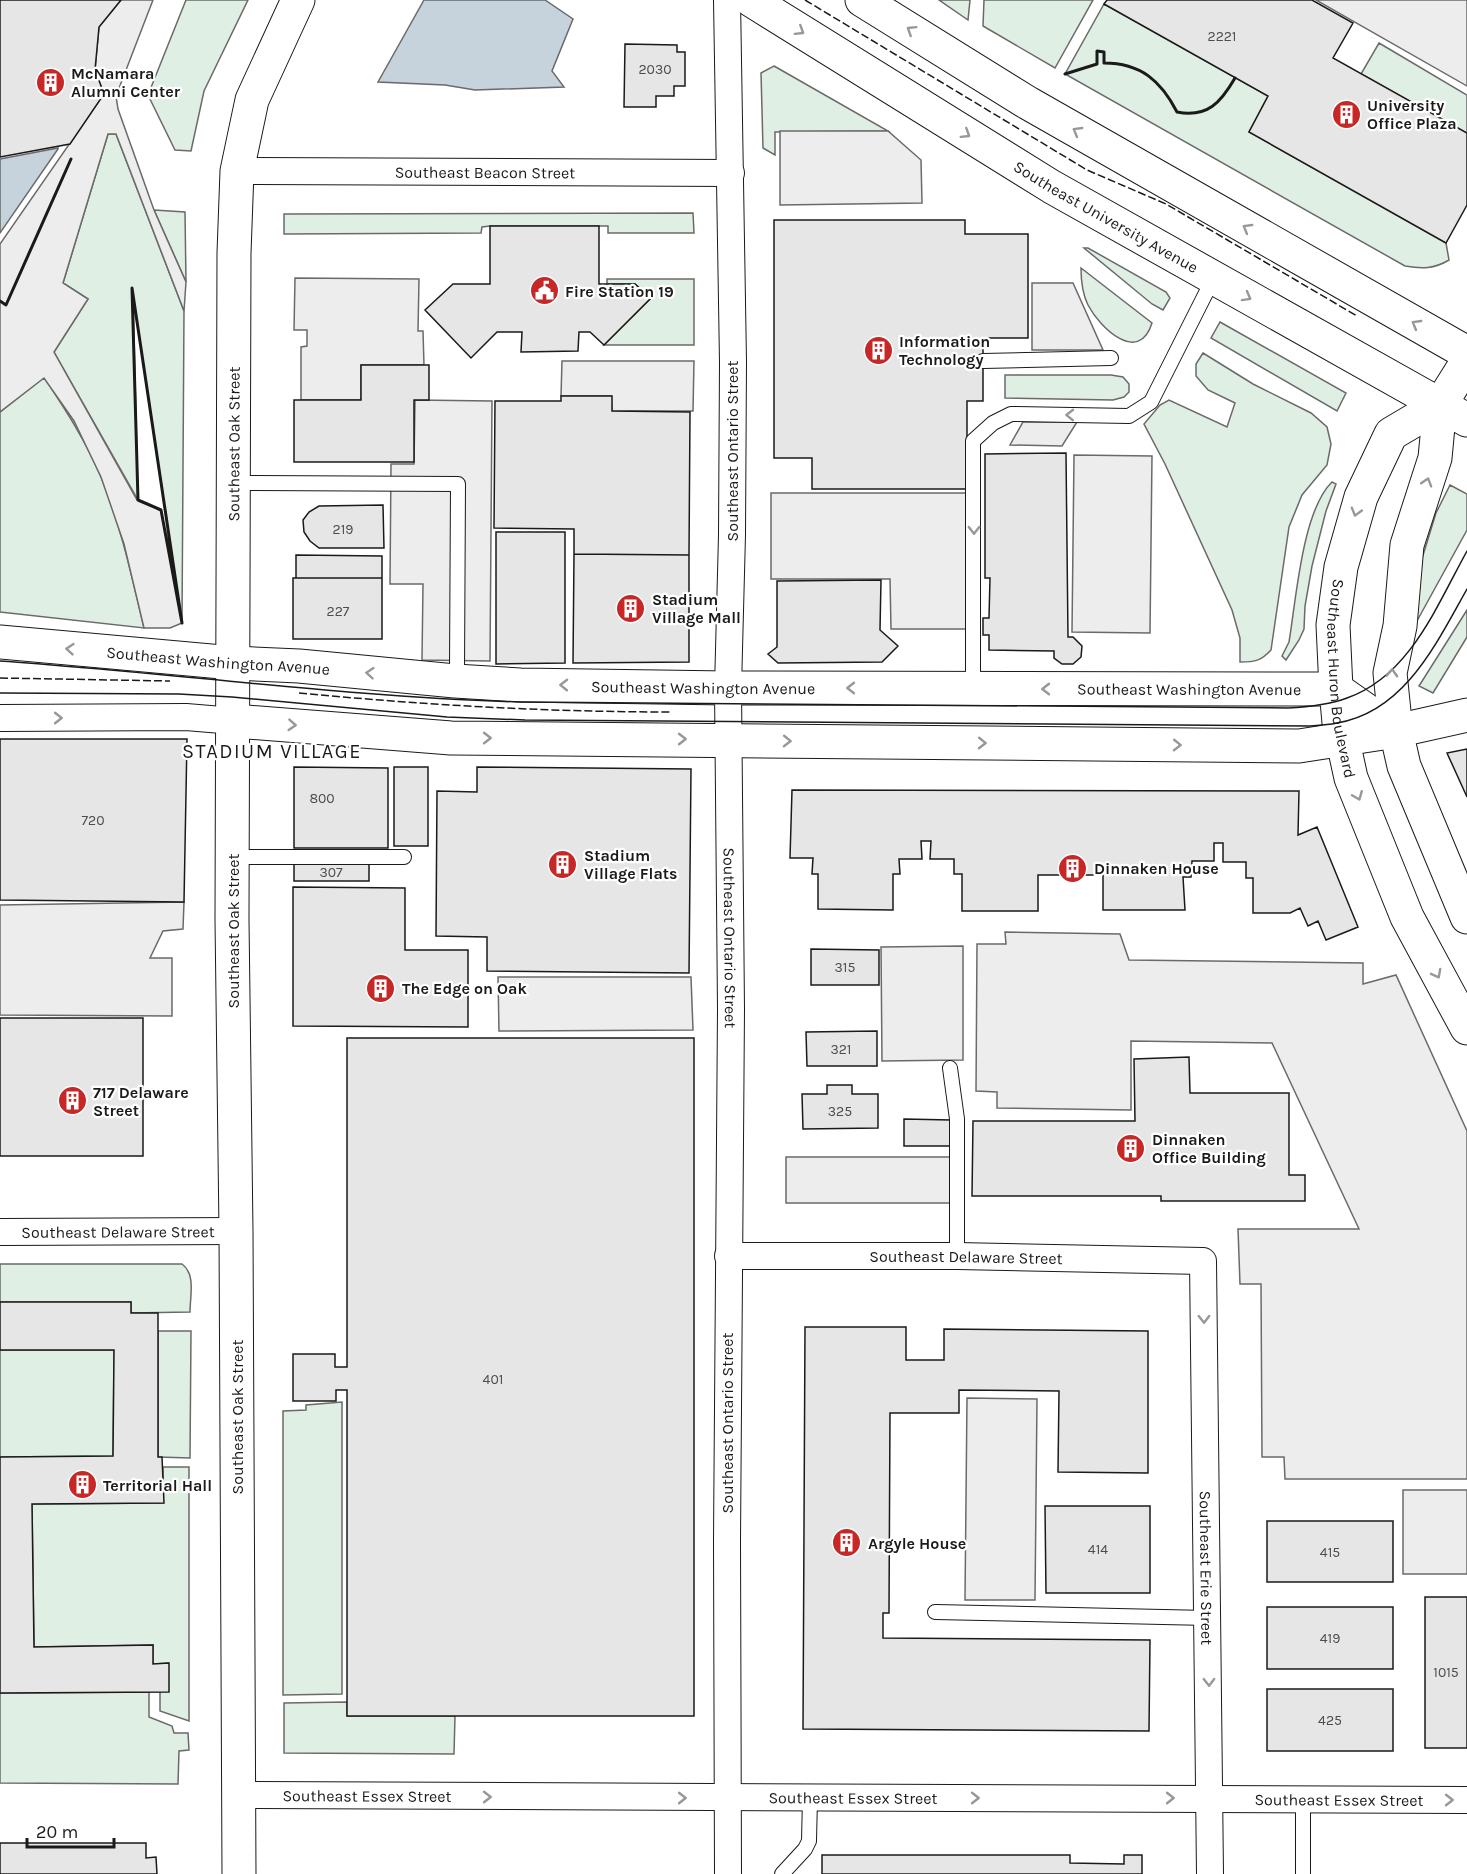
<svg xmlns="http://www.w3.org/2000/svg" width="1467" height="1874" viewBox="0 0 1467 1874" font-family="Karla,sans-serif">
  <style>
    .green { fill: #e0efe3; stroke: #6a6a6a; stroke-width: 1.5 }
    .parking { fill: #ededed; stroke: #6a6a6a; stroke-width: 1.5 }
    .water { fill: #c6d2dc; stroke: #6a6a6a; stroke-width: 1.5 }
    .building { fill: #e6e6e6; stroke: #1a1a1a; stroke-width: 1.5 }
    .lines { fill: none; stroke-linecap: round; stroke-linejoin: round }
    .service-casing { stroke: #1a1a1a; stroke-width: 16 }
    .minor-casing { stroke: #1a1a1a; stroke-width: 28 }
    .tertiary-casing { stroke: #1a1a1a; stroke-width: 35 }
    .secondary-casing { stroke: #1a1a1a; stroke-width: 35 }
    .service { stroke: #fff; stroke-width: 14 }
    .minor { stroke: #fff; stroke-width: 26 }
    .tertiary { stroke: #fff; stroke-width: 33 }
    .secondary { stroke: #fff; stroke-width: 33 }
    .tram { stroke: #1a1a1a; stroke-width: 1.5 }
    .fence { stroke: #1a1a1a; stroke-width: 1.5; stroke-dasharray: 8 3; stroke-linecap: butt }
    .wall { stroke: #1a1a1a; stroke-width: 3 }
    .oneway { stroke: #989898 }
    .labels { text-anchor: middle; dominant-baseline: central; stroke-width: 4.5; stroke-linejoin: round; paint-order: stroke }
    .number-label { font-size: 14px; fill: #4d4d4d }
    .poi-label { font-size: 16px; font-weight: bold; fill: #1a1a1a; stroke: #fff; text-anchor: start }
    .street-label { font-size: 16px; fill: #1a1a1a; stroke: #fff }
    .quarter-label { font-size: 20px; letter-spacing: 1.5px; fill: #1a1a1a; stroke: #fff }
  </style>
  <rect width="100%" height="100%" fill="#fff"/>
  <path class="green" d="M 186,0 L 248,0 L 204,91 L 191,151 L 175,150 L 148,95 Z
    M 939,0 L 970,0 L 968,20 Z
    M 984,0 L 1093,0 L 1055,68 L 983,26 Z
    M 1104,4 L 1268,96 L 1249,132 L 1446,243 L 1449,260 C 1434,269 1422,269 1405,266 L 1065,74 Z
    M 1379,43 L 1467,95 L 1467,133 L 1361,74 Z
    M 774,66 L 888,131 L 775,132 L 775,155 L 763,148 L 761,73 Z
    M 108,134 L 116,134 L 184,311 L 182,623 L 133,295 L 138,500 L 54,352 L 88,299 L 63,283 Z
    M 154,210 L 185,212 L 186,282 Z
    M 693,213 L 694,233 L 608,233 L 608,226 L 490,226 L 482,227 L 481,233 L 284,234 L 284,214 Z
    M 1084,248 L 1088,248 L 1166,292 L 1170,298 L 1163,310 L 1152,304 Z
    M 1081,268 L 1152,323 C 1139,365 1100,328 1088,305 C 1082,293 1081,281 1081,268 Z
    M 607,279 L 694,279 L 694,345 L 604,345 L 651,298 L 635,284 L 607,284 Z
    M 1220,322 L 1346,393 L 1337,411 L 1211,338 Z
    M 1203,353 L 1253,384 L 1311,413 L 1327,427 L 1331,444 L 1327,465 L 1302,495 L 1289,527 L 1271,650 C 1261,661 1255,662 1240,662 L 1240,638 L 1232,610 L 1165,464 L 1144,424 L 1160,405 L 1169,400 L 1227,427 L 1235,403 L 1208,390 L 1196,376 L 1196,364 Z
    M 1005,375 L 1111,375 L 1123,377 L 1129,384 L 1129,392 L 1124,397 L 1113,400 L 1005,398 Z
    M 44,377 C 65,409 86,441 101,477 C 121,526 132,577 144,628 L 0,612 L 0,412 Z
    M 1332,482 L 1336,484 L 1326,511 L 1312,566 L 1305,606 L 1304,629 L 1299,640 L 1286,660 L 1282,656 L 1289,642 C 1296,601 1302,511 1332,482 Z
    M 1450,485 L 1467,494 L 1467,530 L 1412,630 L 1416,578 L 1436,513 Z
    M 1467,610 L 1467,637 L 1433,693 L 1419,686 Z
    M 0,1264 L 182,1264 C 196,1274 190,1296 190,1312 L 131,1313 L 131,1302 L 0,1302 Z
    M 158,1331 L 191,1331 L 190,1458 L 158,1457 Z
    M 0,1350 L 114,1350 L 113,1456 L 0,1457 Z
    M 342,1402 L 342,1694 L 283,1695 L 283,1411 L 306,1410 L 306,1405 Z
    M 163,1467 L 189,1467 L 189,1721 L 160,1711 L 160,1692 L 168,1663 L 153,1664 L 153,1645 L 34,1647 L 32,1504 L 163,1503 Z
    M 149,1692 L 149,1717 L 172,1726 L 174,1733 L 188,1733 L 189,1750 L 179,1751 L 178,1784 L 0,1783 L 0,1693 Z
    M 347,1702 L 347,1716 L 455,1716 L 454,1754 L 284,1753 L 284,1703 Z"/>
  <path class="parking" d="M 121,0 L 153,0 L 116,96 L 118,109 L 154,210 L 186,282 L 184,311 L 116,134 L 108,134 L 63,283 L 88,299 L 54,352 L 137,500 L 161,510 L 182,623 L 170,628 L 144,628 L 124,544 L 101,477 L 74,421 L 44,378 L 0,412 L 0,244 L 104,94 L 95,70 L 99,27 Z
    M 1316,0 L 1467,0 L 1467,86 Z
    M 780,131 L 888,131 L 921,160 L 922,203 L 780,205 Z
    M 295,278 L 419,279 L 418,331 L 423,331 L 424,365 L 361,365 L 361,400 L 301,400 L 301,347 L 307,346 L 307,330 L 294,330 Z
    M 1032,283 L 1073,283 L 1103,350 L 1032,350 Z
    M 562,361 L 694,361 L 693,411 L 612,411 L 611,396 L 561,396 Z
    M 415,400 L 492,401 L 490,661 L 422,660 L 423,584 L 390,584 L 391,464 L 414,464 Z
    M 1023,422 L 1077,422 L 1062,446 L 1010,445 Z
    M 1074,455 L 1152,456 L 1150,633 L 1072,632 Z
    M 771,493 L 970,493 L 968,629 L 891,629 L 890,579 L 771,579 Z
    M 184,902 L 183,929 L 163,931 L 150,958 L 172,958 L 172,1016 L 0,1015 L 0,905 Z
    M 1005,932 L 1120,934 L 1129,960 L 1363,963 L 1363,984 L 1396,975 L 1467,1131 L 1467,1479 L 1285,1479 L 1284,1457 L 1262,1457 L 1261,1284 L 1240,1284 L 1238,1229 L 1359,1229 L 1272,1043 L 1131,1041 L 1131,1110 L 997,1108 L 997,1092 L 976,1091 L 977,944 L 1006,944 Z
    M 963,946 L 963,1060 L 882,1061 L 881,947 Z
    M 498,977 L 691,977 L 693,1030 L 499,1031 Z
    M 786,1157 L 950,1157 L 950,1203 L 786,1203 Z
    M 967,1398 L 1037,1399 L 1035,1600 L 965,1600 Z
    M 1403,1490 L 1467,1490 L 1467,1574 L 1403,1574 Z"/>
  <path class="water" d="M 424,0 L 545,0 L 573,19 L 552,71 L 564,87 L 475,90 L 445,85 L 378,82 Z
    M 58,148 L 58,149 L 0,233 L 0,159 Z"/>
  <path class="building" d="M 0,0 L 121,0 L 99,27 L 95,70 L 104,94 L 70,144 L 0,157 Z
    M 1107,0 L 1312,0 L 1353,23 L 1333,58 L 1467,133 L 1467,205 L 1446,243 L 1249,132 L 1268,96 L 1104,4 Z
    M 625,44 L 677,45 L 677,52 L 685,52 L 685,86 L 674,86 L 674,96 L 656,96 L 656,107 L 624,107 Z
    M 774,220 L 965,220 L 965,234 L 1028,234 L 1028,338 L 983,338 L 983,401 L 967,401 L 967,489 L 812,489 L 812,458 L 774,458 Z
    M 490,226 L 599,226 L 599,284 L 635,284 L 651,298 L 604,345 L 590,332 L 579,332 L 578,351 L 521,352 L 522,332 L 497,332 L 471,358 L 425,310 L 453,284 L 490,284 Z
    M 361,365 L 429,365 L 429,400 L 414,400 L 414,462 L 294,462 L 294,400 L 361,400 Z
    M 561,396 L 612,396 L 612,411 L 690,412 L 689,555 L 574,554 L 574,529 L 494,528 L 495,401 L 561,401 Z
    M 1066,453 L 1068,637 L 1073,637 L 1082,646 L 1081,657 L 1073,664 L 1062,664 L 1054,658 L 1054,651 L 989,650 L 989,635 L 983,635 L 983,618 L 989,618 L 990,578 L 985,578 L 985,454 Z
    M 383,505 L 384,548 L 319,548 L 310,541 L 304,532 L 303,520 L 309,512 L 319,506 Z
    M 496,532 L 565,532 L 565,663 L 496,664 Z
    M 574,554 L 689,555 L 689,662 L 573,663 Z
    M 296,555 L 382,556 L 382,578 L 296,578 Z
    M 293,578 L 382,578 L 382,639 L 293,639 Z
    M 881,580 L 880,630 L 898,646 L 882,662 L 778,663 L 768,654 L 777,647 L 777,581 Z
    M 0,739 L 187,739 L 184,902 L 0,900 Z
    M 1467,749 L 1467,797 L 1447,753 Z
    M 294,767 L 388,768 L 388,848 L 294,848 Z
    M 394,767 L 428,767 L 428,846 L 394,846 Z
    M 477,767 L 691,769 L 689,973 L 487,971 L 487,937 L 436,936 L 437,791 L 477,792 Z
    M 792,790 L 1299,791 L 1298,835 L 1317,827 L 1358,927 L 1326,940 L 1318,921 L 1308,926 L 1300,908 L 1290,913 L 1253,913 L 1253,878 L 1246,878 L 1246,862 L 1223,862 L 1223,843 L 1214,843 L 1214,861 L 1192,861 L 1191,877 L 1183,877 L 1185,910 L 1103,910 L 1103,875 L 1038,875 L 1038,911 L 962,911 L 962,874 L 954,874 L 954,859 L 930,859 L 931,841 L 921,841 L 922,859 L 899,859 L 900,874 L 893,874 L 893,910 L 818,909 L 818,874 L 812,874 L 813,858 L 790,858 Z
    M 294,863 L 369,863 L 369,881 L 294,881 Z
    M 293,887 L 405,888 L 405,950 L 468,950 L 468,1027 L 293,1026 Z
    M 811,949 L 879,950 L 879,985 L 811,985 Z
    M 0,1018 L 143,1018 L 143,1156 L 0,1156 Z
    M 877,1031 L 877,1066 L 807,1066 L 806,1032 Z
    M 347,1038 L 694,1038 L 694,1716 L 347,1716 L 347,1390 L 336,1390 L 336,1401 L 293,1401 L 293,1354 L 335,1354 L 335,1367 L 347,1367 Z
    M 1189,1057 L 1190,1093 L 1289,1093 L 1289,1175 L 1305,1175 L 1305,1201 L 1161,1201 L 1161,1196 L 972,1196 L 973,1121 L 1135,1121 L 1134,1059 Z
    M 827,1085 L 852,1085 L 852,1094 L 878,1094 L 878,1128 L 803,1129 L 802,1094 L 827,1094 Z
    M 904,1119 L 951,1120 L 951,1146 L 904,1146 Z
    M 0,1302 L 131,1302 L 131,1313 L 158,1313 L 158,1457 L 162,1457 L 164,1503 L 32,1504 L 34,1647 L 153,1645 L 153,1664 L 169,1663 L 169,1692 L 0,1693 L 0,1457 L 113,1456 L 114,1350 L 0,1350 Z
    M 805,1327 L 906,1327 L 906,1360 L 944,1360 L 944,1329 L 1148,1331 L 1148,1473 L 1058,1472 L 1059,1391 L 959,1390 L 959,1413 L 890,1413 L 889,1613 L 883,1613 L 883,1638 L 1150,1640 L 1149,1731 L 803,1729 Z
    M 1045,1506 L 1150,1506 L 1150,1593 L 1046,1593 Z
    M 1267,1521 L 1393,1521 L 1393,1582 L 1267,1582 Z
    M 1425,1597 L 1467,1597 L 1467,1748 L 1425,1748 Z
    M 1267,1607 L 1393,1607 L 1393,1669 L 1267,1669 Z
    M 1267,1689 L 1393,1689 L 1393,1751 L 1267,1751 Z
    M 0,1843 L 146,1843 L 146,1858 L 156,1857 L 157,1874 L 0,1874 Z
    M 822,1855 L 1070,1855 L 1070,1863 L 1124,1864 L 1124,1855 L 1142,1855 L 1142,1874 L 822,1874 Z"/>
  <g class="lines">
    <defs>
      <path id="service" d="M 983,361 L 1111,358
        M 233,483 L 458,484 L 457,670 L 455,681
        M 973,689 L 973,441 L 993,423 L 1011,414 L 1129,416 L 1151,402 L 1213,279
        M 233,857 L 404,857
        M 950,1068 L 957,1119 L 957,1256
        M 935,1612 L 1208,1618
        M 782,1874 L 805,1849 L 809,1841 L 810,1798
        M 1303,1874 L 1303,1799"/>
      <g id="minor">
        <path id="s1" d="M 727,0 L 733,362 L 732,535 L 728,688 L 731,1009 L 727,1541 L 728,1874"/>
        <path id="s2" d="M 237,171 L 731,173"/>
        <path d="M 0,718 L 186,717 L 234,721"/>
        <path id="s3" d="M 0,1232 L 236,1231"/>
        <path id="s4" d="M 728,1256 L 957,1256 L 1203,1261 L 1210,1874"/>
        <path id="s5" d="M 239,1795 L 1467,1800"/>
      </g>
      <g id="tertiary">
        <path id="s6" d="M 0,642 L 233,663 L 299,666 L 455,681 L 520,685 L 728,688 L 1336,689 L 1396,731"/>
        <path d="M 234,721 L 451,738 L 1299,746 L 1396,731 L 1467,715"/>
        <path id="s7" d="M 239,1874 L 236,1231 L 232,920 L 234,253 L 237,171 L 252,100 L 298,0"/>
      </g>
      <g id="secondary">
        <path id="s8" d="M 751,0 L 1052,187 L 1467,420"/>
        <path d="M 862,0 L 1028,103 L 1467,353"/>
        <path d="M 1467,362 L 1440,405 L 1435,458 L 1407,545 L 1400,626 L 1390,673 L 1396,731 L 1404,766 L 1467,917"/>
        <path id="s9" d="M 1440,405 L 1391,434 L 1361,497 L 1341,567 L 1333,625 L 1336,689 L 1339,723 L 1351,778 L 1407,917 L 1467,1028"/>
      </g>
    </defs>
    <use href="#service" class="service-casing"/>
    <use href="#minor" class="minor-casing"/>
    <use href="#tertiary" class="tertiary-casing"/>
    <use href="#secondary" class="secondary-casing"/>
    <use href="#service" class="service"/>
    <use href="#minor" class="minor"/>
    <use href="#tertiary" class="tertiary"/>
    <use href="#secondary" class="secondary"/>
    <path class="tram" d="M 0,661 C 174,673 347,697 521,702 L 1288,708 C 1307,707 1328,705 1347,698 C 1410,676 1437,605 1467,551
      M 0,693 L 179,694 L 232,697 L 447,717 L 525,720 L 1310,726 C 1319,725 1328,725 1337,723 C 1405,712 1437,642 1467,589"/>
    <path class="fence" d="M 805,0 L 1087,170 L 1166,204 L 1357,316
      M 0,678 L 170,681
      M 299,693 C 424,705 547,712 672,712"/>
    <path class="wall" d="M 1065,74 L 1097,64 L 1097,51 L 1104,52 L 1104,63 C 1141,63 1161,81 1177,112 C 1208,118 1221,102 1235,78
      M 132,288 L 182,623 L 161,510 L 138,500 Z
      M 0,301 L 6,305 L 71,159"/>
  </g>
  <defs><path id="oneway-chevron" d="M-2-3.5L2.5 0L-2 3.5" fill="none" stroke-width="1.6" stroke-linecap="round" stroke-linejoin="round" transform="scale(1.5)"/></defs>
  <g class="oneway">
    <use href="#oneway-chevron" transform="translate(911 30) rotate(-148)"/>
    <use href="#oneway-chevron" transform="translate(800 31) rotate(32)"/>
    <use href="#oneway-chevron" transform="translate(1077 131) rotate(-150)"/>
    <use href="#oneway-chevron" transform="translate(966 134) rotate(32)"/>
    <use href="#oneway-chevron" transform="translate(1247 228) rotate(-150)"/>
    <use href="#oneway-chevron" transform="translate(1247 297) rotate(29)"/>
    <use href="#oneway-chevron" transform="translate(1416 324) rotate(-150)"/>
    <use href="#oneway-chevron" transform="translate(1070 415) rotate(-179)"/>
    <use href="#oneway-chevron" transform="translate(1427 482) rotate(-73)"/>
    <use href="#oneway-chevron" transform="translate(1356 512) rotate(106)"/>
    <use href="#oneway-chevron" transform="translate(974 530) rotate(90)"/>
    <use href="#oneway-chevron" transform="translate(70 649) rotate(-175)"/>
    <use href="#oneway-chevron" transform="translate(370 673) rotate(-175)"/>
    <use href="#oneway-chevron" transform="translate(1392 673) rotate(-87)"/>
    <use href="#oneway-chevron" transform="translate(564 685) rotate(-179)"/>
    <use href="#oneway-chevron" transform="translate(851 688) rotate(180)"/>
    <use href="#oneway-chevron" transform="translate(1046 689) rotate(-180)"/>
    <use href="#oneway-chevron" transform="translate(58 718)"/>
    <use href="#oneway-chevron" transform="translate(292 725) rotate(4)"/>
    <use href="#oneway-chevron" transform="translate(487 738)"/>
    <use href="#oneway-chevron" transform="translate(682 739)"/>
    <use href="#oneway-chevron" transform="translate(787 741) rotate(1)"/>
    <use href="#oneway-chevron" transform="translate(982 743) rotate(1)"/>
    <use href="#oneway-chevron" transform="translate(1177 745) rotate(1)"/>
    <use href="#oneway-chevron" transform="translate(1358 796) rotate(68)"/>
    <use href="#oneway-chevron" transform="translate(1437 974) rotate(62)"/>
    <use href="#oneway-chevron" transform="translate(1204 1319) rotate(89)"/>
    <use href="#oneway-chevron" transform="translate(1209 1682) rotate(89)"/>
    <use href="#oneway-chevron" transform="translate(487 1797)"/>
    <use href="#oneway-chevron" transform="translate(682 1798)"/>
    <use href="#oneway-chevron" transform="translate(975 1798)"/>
    <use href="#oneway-chevron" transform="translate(1170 1798)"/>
    <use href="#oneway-chevron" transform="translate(1449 1800)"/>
  </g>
  <defs>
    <symbol id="building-disc" viewBox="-11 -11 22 22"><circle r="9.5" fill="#c62828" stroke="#fff"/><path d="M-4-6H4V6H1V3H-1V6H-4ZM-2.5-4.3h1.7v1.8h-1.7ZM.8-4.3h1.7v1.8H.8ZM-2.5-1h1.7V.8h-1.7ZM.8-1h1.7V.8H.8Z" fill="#fff"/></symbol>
    <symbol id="civic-disc" viewBox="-11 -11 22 22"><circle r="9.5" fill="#c62828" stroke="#fff"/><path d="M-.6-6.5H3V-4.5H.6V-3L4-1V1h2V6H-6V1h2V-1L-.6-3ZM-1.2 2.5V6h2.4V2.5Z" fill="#fff"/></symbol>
  </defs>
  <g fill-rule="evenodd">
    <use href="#building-disc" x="34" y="66" width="33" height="33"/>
    <use href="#building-disc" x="1330" y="98" width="33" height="33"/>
    <use href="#civic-disc" x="528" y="274" width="33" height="33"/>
    <use href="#building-disc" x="862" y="334" width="33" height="33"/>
    <use href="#building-disc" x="614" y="592" width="33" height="33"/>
    <use href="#building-disc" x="546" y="848" width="33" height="33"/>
    <use href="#building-disc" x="1056" y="852" width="33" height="33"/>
    <use href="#building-disc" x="364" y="972" width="33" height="33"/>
    <use href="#building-disc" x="56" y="1084" width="33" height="33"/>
    <use href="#building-disc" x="1114" y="1132" width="33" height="33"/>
    <use href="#building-disc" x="66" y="1468" width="33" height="33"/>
    <use href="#building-disc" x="830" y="1526" width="33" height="33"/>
  </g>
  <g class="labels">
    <g class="number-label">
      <text x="1222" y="36">2221</text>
      <text x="655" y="69">2030</text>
      <text x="343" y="529">219</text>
      <text x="338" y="611">227</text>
      <text x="322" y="798">800</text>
      <text x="93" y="820">720</text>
      <text x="331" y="872">307</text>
      <text x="845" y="967">315</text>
      <text x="841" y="1049">321</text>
      <text x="840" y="1111">325</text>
      <text x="493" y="1379">401</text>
      <text x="1098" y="1549">414</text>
      <text x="1330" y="1552">415</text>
      <text x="1330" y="1638">419</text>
      <text x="1446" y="1672">1015</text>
      <text x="1330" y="1720">425</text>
    </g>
    <g class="poi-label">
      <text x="71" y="73">McNamara<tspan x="71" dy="18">Alumni Center</tspan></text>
      <text x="1367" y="105">University<tspan x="1367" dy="18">Office Plaza</tspan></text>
      <text x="565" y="291">Fire Station 19</text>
      <text x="899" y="341">Information<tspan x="899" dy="18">Technology</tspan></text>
      <text x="652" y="599">Stadium<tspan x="652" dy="18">Village Mall</tspan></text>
      <text x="584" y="855">Stadium<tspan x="584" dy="18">Village Flats</tspan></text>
      <text x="1094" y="868">Dinnaken House</text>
      <text x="402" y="988">The Edge on Oak</text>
      <text x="93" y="1092">717 Delaware<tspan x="93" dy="18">Street</tspan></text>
      <text x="1152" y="1139">Dinnaken<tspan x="1152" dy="18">Office Building</tspan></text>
      <text x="103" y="1485">Territorial Hall</text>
      <text x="868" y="1543">Argyle House</text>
    </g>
    <g class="street-label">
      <text stroke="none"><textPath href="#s2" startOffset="248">Southeast Beacon Street</textPath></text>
      <text stroke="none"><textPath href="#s8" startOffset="416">Southeast University Avenue</textPath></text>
      <text stroke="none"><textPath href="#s7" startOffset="1430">Southeast Oak Street</textPath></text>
      <text transform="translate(732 451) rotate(-90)">Southeast Ontario Street</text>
      <text stroke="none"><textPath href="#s6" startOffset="219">Southeast Washington Avenue</textPath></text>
      <text stroke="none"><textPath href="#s9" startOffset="312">Southeast Huron Boulevard</textPath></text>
      <text stroke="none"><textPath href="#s6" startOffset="705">Southeast Washington Avenue</textPath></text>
      <text stroke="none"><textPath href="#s6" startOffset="1191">Southeast Washington Avenue</textPath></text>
      <text transform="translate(233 931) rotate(-90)">Southeast Oak Street</text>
      <text stroke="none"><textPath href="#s1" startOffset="938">Southeast Ontario Street</textPath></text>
      <text stroke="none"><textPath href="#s3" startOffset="118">Southeast Delaware Street</textPath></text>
      <text stroke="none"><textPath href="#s4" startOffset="238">Southeast Delaware Street</textPath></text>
      <text transform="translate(237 1417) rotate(-90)">Southeast Oak Street</text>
      <text transform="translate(727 1423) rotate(-90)">Southeast Ontario Street</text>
      <text stroke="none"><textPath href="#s4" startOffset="782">Southeast Erie Street</textPath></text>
      <text stroke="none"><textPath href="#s5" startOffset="128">Southeast Essex Street</textPath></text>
      <text stroke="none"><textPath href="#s5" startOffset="614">Southeast Essex Street</textPath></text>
      <text stroke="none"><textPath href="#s5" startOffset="1100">Southeast Essex Street</textPath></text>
    </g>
    <g class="quarter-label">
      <text x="272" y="751">STADIUM VILLAGE</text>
    </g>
  </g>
  <path d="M27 1838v9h87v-9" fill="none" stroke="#1a1a1a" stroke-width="3"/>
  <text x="36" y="1838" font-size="18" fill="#1a1a1a" stroke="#ffffff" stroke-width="4.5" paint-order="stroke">20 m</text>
</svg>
